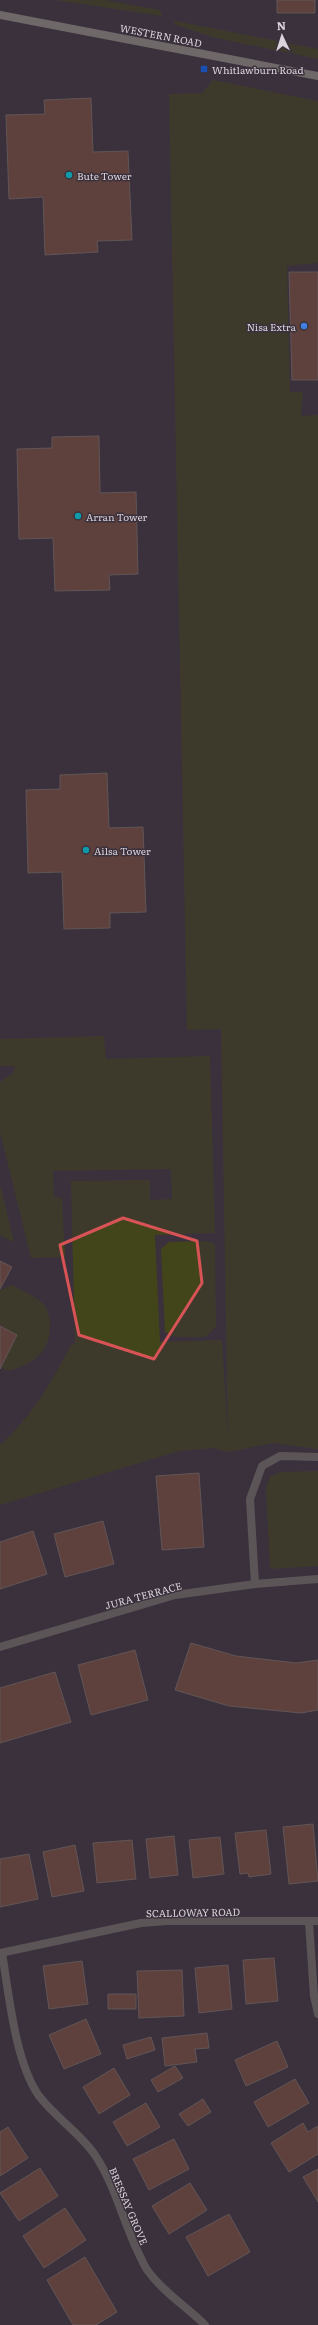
<svg xmlns="http://www.w3.org/2000/svg" width="318" height="2325" viewBox="0 0 318 2325" font-family="Literata,serif">
  <style>
    .green { fill: #42451a }
    .building { fill: #89563d; stroke: #917f77 }
    .lines { fill: none; stroke-linecap: round; stroke-linejoin: round }
    .street { stroke: #838079; stroke-width: 8 }
    .secondary { stroke: #afaa9e; stroke-width: 8 }
    .marked { fill: none; stroke: #d75355; stroke-width: 3; stroke-linejoin: round }
    .transit-dot { fill: #1a4fb4; stroke: #3b313d; stroke-width: 1.5 }
    .culture-dot { fill: #0f9aa8; stroke: #3b313d; stroke-width: 1.5 }
    .shop-dot { fill: #3f7fe0; stroke: #3b313d; stroke-width: 1.5 }
    .labels { text-anchor: middle; dominant-baseline: central; stroke-width: 3; stroke-linejoin: round; paint-order: stroke }
    .street-label { font-size: 10px; fill: #dad3db; stroke: #3b313d }
    .poi-label { font-size: 10px; fill: #dad3db; stroke: #3b313d; text-anchor: start }
  </style>
  <rect width="100%" height="100%" fill="#3b313d"/>
  <path class="green" d="M 55,0 L 104,0 L 160,10 L 162,16 Z
    M 175,21 L 318,49 L 318,59 L 212,37 L 174,24 Z
    M 213,80 L 318,101 L 318,263 L 287,266 L 290,392 L 303,392 L 301,416 L 318,415 L 318,1449 L 273,1443 L 228,1452 L 213,1448 L 179,1451 L 0,1505 L 0,1445 C 31,1418 52,1381 71,1345 L 75,1344 L 71,1181 L 150,1180 L 150,1200 L 172,1199 L 171,1169 L 53,1171 L 54,1197 L 62,1198 L 65,1257 L 31,1258 L 0,1132 L 0,1082 L 13,1073 L 15,1066 L 0,1066 L 0,1039 L 104,1036 L 106,1059 L 210,1056 L 215,1233 L 155,1235 L 160,1342 L 222,1340 L 228,1440 L 221,1029 L 187,1030 L 169,94 L 202,93 Z
    M 0,1184 L 14,1242 L 0,1235 Z
    M 207,1241 L 215,1244 L 216,1327 L 205,1337 L 175,1337 L 165,1332 L 161,1249 L 169,1242 Z
    M 12,1285 C 22,1291 34,1295 42,1303 C 53,1313 52,1337 44,1349 C 37,1361 20,1368 8,1371 L 1,1367 L 17,1335 L 0,1326 L 0,1290 Z
    M 318,1471 L 318,1566 L 270,1569 L 266,1488 L 270,1477 L 281,1472 Z"/>
  <path class="building" d="M 277,0 L 315,0 L 315,13 L 277,13 Z
    M 91,98 L 93,152 L 128,151 L 132,240 L 97,241 L 98,252 L 45,255 L 43,197 L 9,199 L 6,115 L 45,114 L 44,100 Z
    M 289,272 L 318,272 L 318,380 L 292,380 Z
    M 99,436 L 100,493 L 136,492 L 138,574 L 109,575 L 110,590 L 55,591 L 53,538 L 19,539 L 17,449 L 52,448 L 52,437 Z
    M 107,773 L 109,828 L 143,827 L 146,912 L 110,913 L 110,928 L 64,929 L 62,872 L 28,873 L 26,790 L 60,789 L 60,775 Z
    M 0,1261 L 12,1267 L 0,1289 Z
    M 0,1326 L 17,1335 L 0,1369 Z
    M 199,1473 L 204,1547 L 162,1550 L 156,1476 Z
    M 103,1521 L 114,1564 L 65,1577 L 54,1534 Z
    M 33,1531 L 47,1574 L 0,1589 L 0,1542 Z
    M 191,1643 L 236,1656 L 296,1663 L 318,1660 L 318,1710 L 301,1713 L 229,1706 L 175,1690 Z
    M 135,1650 L 148,1700 L 91,1715 L 78,1665 Z
    M 55,1672 L 71,1722 L 0,1743 L 0,1688 Z
    M 313,1824 L 318,1881 L 289,1884 L 283,1827 Z
    M 266,1830 L 271,1874 L 249,1877 L 248,1873 L 240,1874 L 235,1833 Z
    M 174,1836 L 178,1875 L 150,1878 L 146,1839 Z
    M 220,1837 L 224,1874 L 193,1878 L 189,1840 Z
    M 132,1840 L 136,1879 L 97,1883 L 93,1843 Z
    M 75,1845 L 84,1891 L 52,1897 L 43,1852 Z
    M 29,1854 L 38,1899 L 0,1907 L 0,1859 Z
    M 274,1958 L 278,2001 L 246,2004 L 243,1960 Z
    M 82,1961 L 88,2004 L 49,2009 L 43,1966 Z
    M 228,1965 L 232,2009 L 199,2013 L 195,1968 Z
    M 182,1970 L 184,2016 L 139,2018 L 137,1971 Z
    M 108,1994 L 136,1994 L 136,2009 L 108,2009 Z
    M 86,2019 L 101,2054 L 64,2069 L 49,2035 Z
    M 207,2033 L 209,2048 L 195,2049 L 197,2062 L 165,2066 L 162,2038 Z
    M 151,2037 L 155,2050 L 127,2059 L 123,2045 Z
    M 277,2041 L 288,2067 L 246,2086 L 235,2060 Z
    M 175,2066 L 183,2078 L 158,2092 L 151,2080 Z
    M 114,2068 L 130,2095 L 99,2114 L 83,2087 Z
    M 295,2079 L 309,2103 L 268,2127 L 254,2102 Z
    M 203,2099 L 211,2112 L 188,2126 L 179,2114 Z
    M 146,2103 L 160,2127 L 127,2146 L 113,2122 Z
    M 303,2123 L 308,2132 L 318,2126 L 318,2154 L 289,2172 L 271,2143 Z
    M 8,2127 L 28,2158 L 0,2176 L 0,2132 Z
    M 174,2139 L 189,2169 L 149,2190 L 133,2159 Z
    M 40,2168 L 58,2196 L 19,2221 L 0,2193 Z
    M 318,2169 L 318,2202 L 303,2177 Z
    M 190,2183 L 207,2210 L 169,2234 L 152,2206 Z
    M 65,2208 L 86,2240 L 44,2268 L 23,2236 Z
    M 229,2214 L 250,2252 L 208,2276 L 186,2237 Z
    M 85,2257 L 117,2312 L 96,2325 L 73,2325 L 47,2280 Z"/>
  <g class="lines">
    <path class="street" d="M 255,1584 L 250,1499 L 262,1466 L 280,1456 L 318,1457
      M 0,1647 L 175,1595 L 255,1584 L 318,1579
      M 309,1922 L 314,1996 L 318,2014
      M 0,1953 L 141,1923 L 167,1921 L 318,1921
      M 2,1953 C 9,1994 15,2062 39,2096 C 56,2118 80,2133 95,2155 C 115,2185 123,2221 138,2252 C 141,2258 144,2266 148,2271 C 163,2292 187,2307 205,2325"/>
    <path class="secondary" d="M 0,15 L 318,76"/>
  </g>
  <path d="M0 0H318V2325H0ZM 123,1218 L 197,1241 L 202,1283 L 154,1359 L 79,1335 L 60,1245 Z" fill="#3b313d" fill-opacity=".55" fill-rule="evenodd"/>
  <path class="marked" d="M 123,1218 L 197,1241 L 202,1283 L 154,1359 L 79,1335 L 60,1245 Z"/>
  <rect class="transit-dot" x="200" y="65" width="8" height="8" rx="2"/>
  <g class="culture-dot">
    <circle cx="69" cy="175" r="4"/>
    <circle cx="78" cy="516" r="4"/>
    <circle cx="86" cy="850" r="4"/>
  </g>
  <circle class="shop-dot" cx="304" cy="326" r="4"/>
  <g class="labels">
    <g class="street-label">
      <text transform="translate(161 35) rotate(11)">WESTERN ROAD</text>
      <text transform="translate(143 1595) rotate(-15)">JURA TERRACE</text>
      <text transform="translate(193 1912) rotate(-1)">SCALLOWAY ROAD</text>
      <text transform="translate(129 2206) rotate(67)">BRESSAY GROVE</text>
    </g>
    <g class="poi-label">
      <text x="212" y="69">Whitlawburn Road</text>
      <text x="77" y="175">Bute Tower</text>
      <text x="296" y="326" text-anchor="end">Nisa Extra</text>
      <text x="86" y="516">Arran Tower</text>
      <text x="94" y="850">Ailsa Tower</text>
    </g>
  </g>
  <g transform="translate(282 36) rotate(356)" stroke="#3b313d" stroke-width="3" paint-order="stroke">
  <path d="M0-3L7 15L0 10L-7 15Z" fill="#dad3db"/>
  <text y="-6" font-size="11" font-weight="bold" text-anchor="middle" fill="#dad3db">N</text>
  </g>
</svg>
